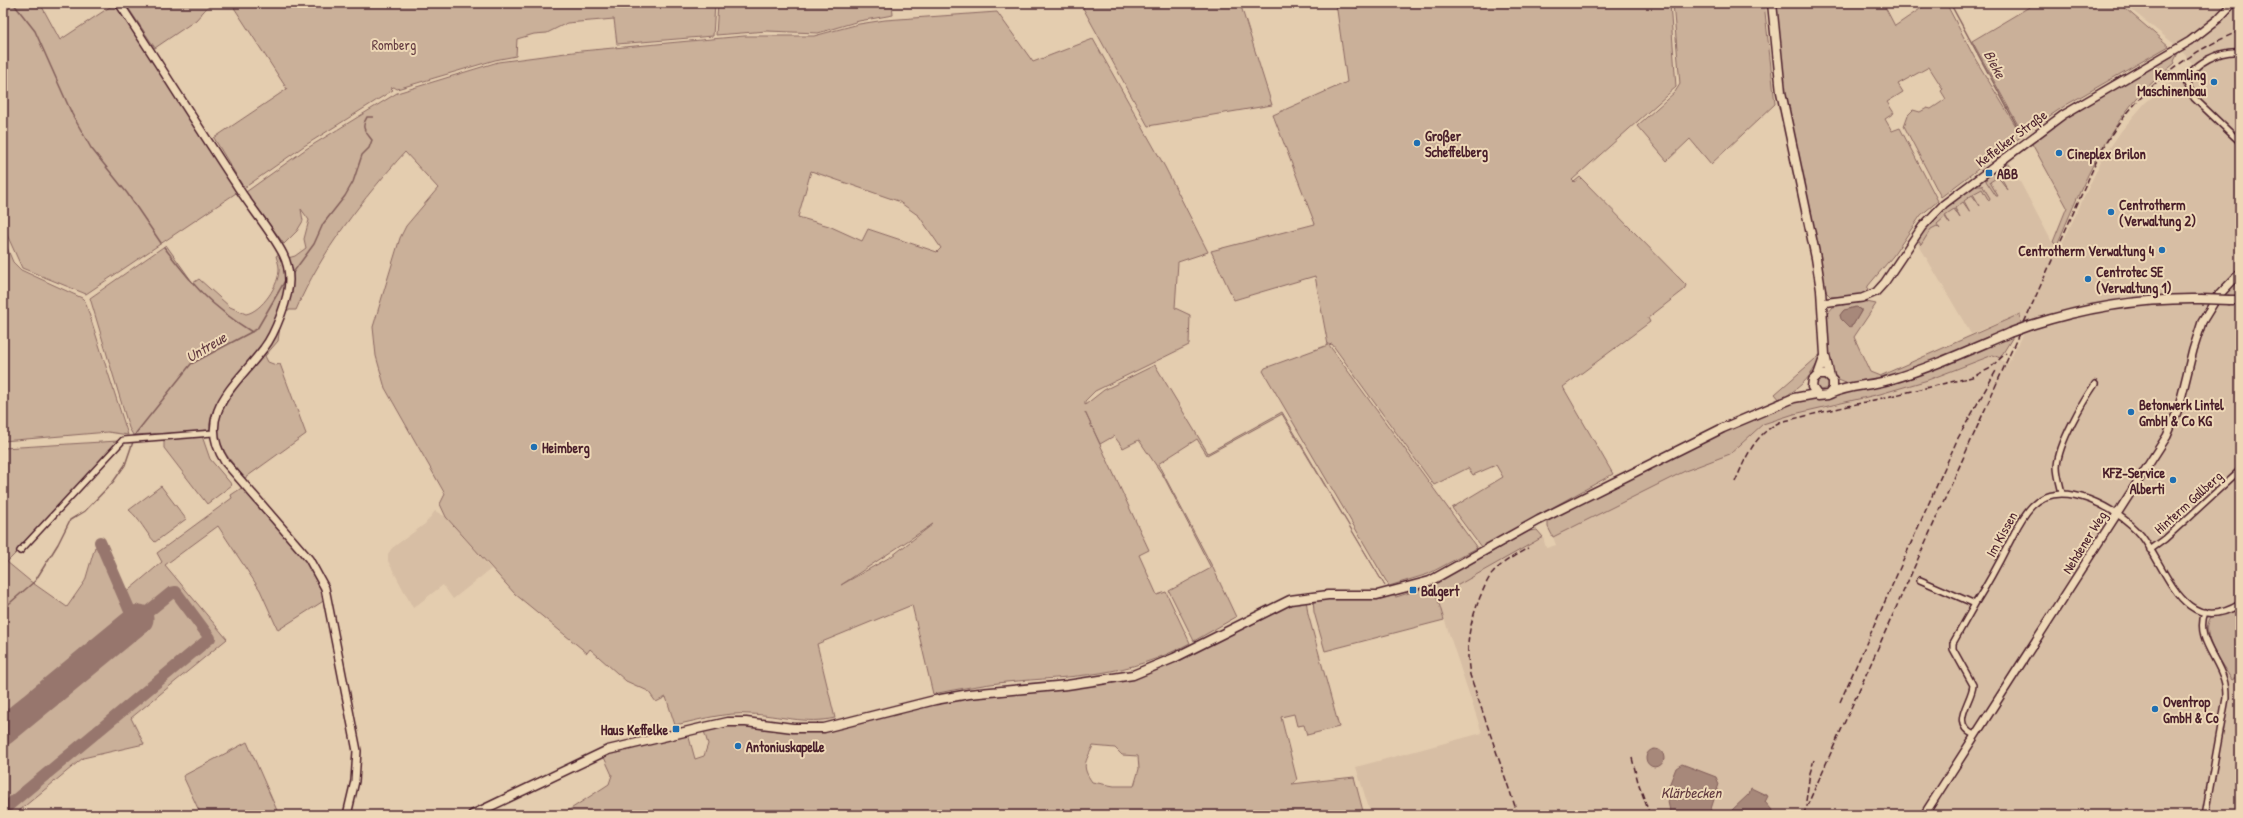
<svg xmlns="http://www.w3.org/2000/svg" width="2243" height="818" viewBox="0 0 2243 818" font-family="'Patrick Hand',sans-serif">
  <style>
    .built { fill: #d7bea4 }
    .green { fill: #cab099; stroke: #8a6862; fill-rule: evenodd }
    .water { fill: #a7887a; stroke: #825e5a }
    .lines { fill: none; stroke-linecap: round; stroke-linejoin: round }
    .stream { stroke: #825e5a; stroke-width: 1.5 }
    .taxiway { stroke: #97766d; stroke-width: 12 }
    .runway { stroke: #97766d; stroke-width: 29 }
    .street-casing { stroke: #4a1f2b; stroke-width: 8 }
    .secondary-casing { stroke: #4a1f2b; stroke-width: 10 }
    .primary-casing { stroke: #4a1f2b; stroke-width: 11 }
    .street { stroke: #eed8b7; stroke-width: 5 }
    .secondary { stroke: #eed8b7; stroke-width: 7 }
    .primary { stroke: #eed8b7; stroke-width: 8 }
    .rail { stroke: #4a1f2b; stroke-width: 1.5; stroke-dasharray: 6 3; stroke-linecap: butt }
    .primary-bridge-casing { stroke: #4a1f2b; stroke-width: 11; stroke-linecap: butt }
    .primary-bridge { stroke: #eed8b7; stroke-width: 8 }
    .poi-dot { fill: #1f6fb2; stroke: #eed8b7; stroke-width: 1.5 }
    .labels { text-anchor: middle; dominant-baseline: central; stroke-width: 4; stroke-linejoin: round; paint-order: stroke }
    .park-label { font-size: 14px; fill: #643c41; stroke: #eed8b7 }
    .poi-label { font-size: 14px; font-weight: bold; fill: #4a1f2b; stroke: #eed8b7; text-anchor: start }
    .street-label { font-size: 14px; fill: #4a1f2b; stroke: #eed8b7 }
    .water-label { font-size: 15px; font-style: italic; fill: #61393f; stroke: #eed8b7 }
  </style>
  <rect width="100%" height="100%" fill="#e4cdaf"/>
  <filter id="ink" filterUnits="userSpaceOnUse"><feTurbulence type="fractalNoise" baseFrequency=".025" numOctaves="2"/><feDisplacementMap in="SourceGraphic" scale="8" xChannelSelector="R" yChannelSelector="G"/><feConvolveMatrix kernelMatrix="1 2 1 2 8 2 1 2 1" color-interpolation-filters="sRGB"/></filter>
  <g filter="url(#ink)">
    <path class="built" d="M 2123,3 L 2240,3 L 2240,815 L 1371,815 L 1356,767 L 1482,733 L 1437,597 L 1543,537 L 1546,548 L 1550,547 L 1556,545 L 1553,537 L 1685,471 L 1730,454 L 1763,424 L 1794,414 L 1880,394 L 1928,380 L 1993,355 L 2008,364 L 2022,335 L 2020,314 L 1971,334 L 1917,242 L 1939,215 L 1978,183 L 2009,161 L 2052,242 L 2061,246 L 2102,159 L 2122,130 L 2145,103 L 2193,64 L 2178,47 Z
      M 435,511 L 446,517 L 491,569 L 453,599 L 443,585 L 413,608 L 388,561 L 388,554 L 392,548 L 425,524 Z"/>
    <path class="green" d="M 3,3 L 40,3 L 60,40 L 116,3 L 239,191 L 86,294 L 22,268 L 3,226 Z
      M 125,3 L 211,3 L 196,20 L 155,48 Z
      M 231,3 L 715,3 L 713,36 L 617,44 L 614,19 L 567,23 L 547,33 L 534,34 L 517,39 L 516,56 L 495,60 L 397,89 L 394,87 L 391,88 L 393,90 L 304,146 L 244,188 L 214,138 L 287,89 Z
      M 718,3 L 892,3 L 893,15 L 859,21 L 818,33 L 767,31 L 716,35 Z
      M 1100,3 L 1240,3 L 1272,105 L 1148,126 L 1083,8 L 1086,4 Z
      M 1336,3 L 1357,8 L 1360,3 L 1670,3 L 1676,87 L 1572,180 L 1574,182 L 1580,177 L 1686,285 L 1684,290 L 1648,318 L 1650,322 L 1563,387 L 1613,474 L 1481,547 L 1452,508 L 1503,477 L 1496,465 L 1473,475 L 1468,468 L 1434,485 L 1332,344 L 1329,345 L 1477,548 L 1428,574 L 1389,586 L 1263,371 L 1265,368 L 1328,345 L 1315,276 L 1234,300 L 1211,251 L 1315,224 L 1273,115 L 1347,82 Z
      M 1673,3 L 1764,3 L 1775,104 L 1711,164 L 1690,139 L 1667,161 L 1637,126 L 1675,92 L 1680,84 Z
      M 1775,3 L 1883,3 L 1895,26 L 1929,3 L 1946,3 L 1974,57 L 2022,136 L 1941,197 L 1904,126 L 1908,115 L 1913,110 L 1920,112 L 1927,108 L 1931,109 L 1946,99 L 1941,91 L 1943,89 L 1929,67 L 1898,84 L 1903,92 L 1887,102 L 1894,113 L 1885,119 L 1892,131 L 1900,128 L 1938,201 L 1921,215 L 1893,256 L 1868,286 L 1867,293 L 1856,297 L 1831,297 L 1826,292 L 1787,108 Z
      M 2036,3 L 2119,3 L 2169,46 L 2066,105 L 2023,134 L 1972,41 Z
      M 997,12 L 1033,62 L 1093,39 L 1165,167 L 1208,252 L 1178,262 L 1175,308 L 1190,315 L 1189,345 L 1095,391 L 1085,401 L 1085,405 L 1104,390 L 1155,365 L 1208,453 L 1282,412 L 1385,586 L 1282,414 L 1207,455 L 1197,439 L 1158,464 L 1213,568 L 1236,617 L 1194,641 L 1169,591 L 1211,568 L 1164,477 L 1139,440 L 1123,448 L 1114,436 L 1100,444 L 1085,412 L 1149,550 L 1139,555 L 1157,595 L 1166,592 L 1190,643 C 1128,677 1073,676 1006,682 C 981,685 957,689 933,694 L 912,605 L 817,644 L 835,718 C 806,725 779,715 750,714 C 725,712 699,720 675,725 L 666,697 L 656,702 L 648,691 L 626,681 L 590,649 L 587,653 L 515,594 L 446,517 L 440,504 L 445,494 L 385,388 L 376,356 L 373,327 L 400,238 L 406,226 L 438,188 L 405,152 C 363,199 321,251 296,310 L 286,310 L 288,258 L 295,256 L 306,248 L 304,239 L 309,220 L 301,209 L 303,221 L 297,231 L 284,244 L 246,192 L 306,149 L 397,93 L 498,62 L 581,51 L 744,36 L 814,36 L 859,24 L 885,20 ZM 811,171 L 898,201 L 919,216 L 941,248 L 937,252 L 868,229 L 862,241 L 829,226 L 798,217 ZM 933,524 L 892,556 L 841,585 Z
      M 2178,53 L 2174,61 L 2175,63 C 2162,74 2148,85 2137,98 C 2100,141 2079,193 2057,245 L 2053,242 L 2067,207 L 2031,142 L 2065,117 Z
      M 2006,159 L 2010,167 L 1999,174 L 2008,190 L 1998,177 L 1990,182 L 1998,196 L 1996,196 L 1986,181 L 1987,175 Z
      M 1975,185 L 1982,185 L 1990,198 L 1989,201 L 1982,189 L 1973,194 L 1980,206 L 1972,195 L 1964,201 L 1970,212 L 1963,202 L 1955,208 L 1960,218 L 1954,209 L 1945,215 L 1950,224 L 1945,217 L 1937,224 L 1940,229 L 1937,226 L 1931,229 L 1921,245 L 1917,238 L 1941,210 Z
      M 3,238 L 13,262 L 21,270 L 82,298 L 85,301 L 128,435 L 108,432 L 3,441 Z
      M 166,245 L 193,283 L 199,279 L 230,307 L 246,314 C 262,311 280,284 279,268 C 279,264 277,260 276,256 L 281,253 L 286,283 L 278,341 L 265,356 L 268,362 L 276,365 L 280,364 L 306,434 L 245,478 C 222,451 219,447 214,412 L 211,428 L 208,431 L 133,435 L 129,428 L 90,298 Z
      M 2240,278 L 2240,297 L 2223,296 Z
      M 1862,301 L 1876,304 L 1854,337 L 1870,372 L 1880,376 L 2020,314 L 2021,326 L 1904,373 L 1853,386 L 1836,379 L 1830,368 L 1827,314 L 1833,307 ZM 1855,307 L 1862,310 L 1853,325 L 1850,327 L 1840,316 L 1843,311 Z
      M 2014,335 L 2000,358 L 1993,355 L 1928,380 L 1880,394 L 1794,414 L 1763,424 L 1730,454 L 1685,471 L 1553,537 L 1548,527 L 1548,519 L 1702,441 L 1794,402 L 1874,387 Z
      M 1823,352 C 1811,377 1804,385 1780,400 L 1775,394 Z
      M 1824,377 L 1830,382 L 1829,388 L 1820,390 L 1815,389 L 1816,380 Z
      M 202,436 L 210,459 L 232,485 L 207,504 L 164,448 L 164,439 Z
      M 118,441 L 28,541 L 7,562 L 30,581 L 67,607 L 85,581 L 95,547 L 101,548 L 123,595 L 162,562 L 157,553 L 232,498 L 231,495 L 243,487 L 317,574 L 325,600 L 278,630 L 260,590 L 218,526 L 165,565 L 227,639 L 131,718 L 144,744 L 83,758 L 14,815 L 3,815 L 3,448 Z
      M 161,486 L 186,519 L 155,542 C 145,532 140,519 129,510 Z
      M 1537,530 L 1543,537 L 1437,597 L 1444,620 L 1325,651 L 1314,612 L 1313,598 L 1391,595 L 1396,597 L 1434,585 L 1529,531 Z
      M 1306,599 L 1308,614 L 1339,727 L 1307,735 L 1304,725 L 1297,726 L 1294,714 L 1281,717 L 1297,780 L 1292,784 L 1354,777 L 1364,815 L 557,815 L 566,812 L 609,784 L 612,775 L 603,755 L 688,734 L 695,759 L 704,756 L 708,744 L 704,731 L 728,723 L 807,732 L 968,697 L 1066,689 L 1129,679 L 1282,606 ZM 1093,746 L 1115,748 L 1122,755 L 1138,756 L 1139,769 L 1134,786 L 1114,786 L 1092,782 C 1081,766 1085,763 1093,746 Z
      M 2240,608 L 2240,676 L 2232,680 C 2222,664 2199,635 2211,617 L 2231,613 Z
      M 247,742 L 279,815 L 201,815 L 183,776 Z"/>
    <path class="water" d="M 1857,307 L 1861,311 L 1853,325 L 1849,327 L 1841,319 L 1840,315 L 1844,310 Z
      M1646 758a9 9 0 1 1 18 0a9 9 0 1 1-18 0Z
      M 1682,764 L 1716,777 L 1719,784 L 1709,815 L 1671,815 L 1666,793 L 1676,768 Z
      M 1751,788 L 1768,796 L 1765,802 L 1772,810 L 1771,815 L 1735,815 L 1732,810 L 1749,794 Z"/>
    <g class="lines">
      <path class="stream" d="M 13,3 L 35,31 L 72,114 L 91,148 L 127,193 L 161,243
        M 1950,3 L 2022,135
        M 164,247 C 193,285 210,306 252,332
        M 292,274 L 314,244 L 323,224 L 345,196 L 353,182 L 362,155 L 369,148 L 372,140 C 366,132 360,128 367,117 L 373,117
        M 3,609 L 35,581 L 58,544 L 70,520 L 85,511 L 113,482 L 125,465 L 136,433 L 191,364 L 257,329 L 286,279"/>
      <path class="taxiway" d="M 100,542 L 133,618 L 129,627
        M 3,810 L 210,638 L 176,592 L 171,593 L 139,619"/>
      <path class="runway" d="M 3,731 L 139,619"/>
      <defs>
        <path id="street" d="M 2240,52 C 2221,50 2192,63 2186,82 L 2194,98 L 2240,142
          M 2062,493 C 2060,484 2057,475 2057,466 C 2059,443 2082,403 2095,384
          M 2150,550 L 2165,539 L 2240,470
          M 20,551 L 123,440 L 213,433
          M 1920,580 L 1975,604 C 1987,585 1998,565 2008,545 C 2015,532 2021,517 2032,506 C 2061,476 2119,509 2141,535 C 2167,568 2183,639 2240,604
          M 2205,612 C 2195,638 2217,656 2224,680 C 2226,686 2226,692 2226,698 L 2205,815
          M 1974,735 C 1949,723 1972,702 1973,685 L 1953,649 L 1953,643 L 1975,604"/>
        <path id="secondary" d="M 119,3 C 158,62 195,122 234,181 C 249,206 270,229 283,254 C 287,262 289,272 289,280 C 289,298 275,334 264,348 C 237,384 194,414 225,462 L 309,559 L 325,588 L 357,751 L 355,781 L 347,815
          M 1822,303 L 1862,298 L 1876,292 L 1885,282 L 1922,227 L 1944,204 L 2063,115 L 2190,41 L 2218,19 L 2233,3
          M 1924,815 L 2167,436 L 2179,407 L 2193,350 L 2202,322 L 2218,296 L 2240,273"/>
        <path id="primary" d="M 1772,3 L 1781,92 L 1816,258 L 1821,290 L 1825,355 L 1830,377
          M 2229,300 L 2240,300
          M 2031,325 C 2087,307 2142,298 2201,299
          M 1818,375 L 1827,375 L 1833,381 L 1833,389 L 1828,395 L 1818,396 L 1812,387 L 1813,380 L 1818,375 L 1824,358
          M 1830,394 C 1848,385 1870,386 1889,380 C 1930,368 1969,350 2009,333
          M 472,815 L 608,750 L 701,728 L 728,722 L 746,722 L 793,728 L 824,728 L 935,700 L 969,694 L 1067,685 L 1133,675 L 1174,658 L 1290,600 L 1328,595 L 1377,595 L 1430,581 L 1539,520 L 1723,428 L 1794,398 L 1816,394"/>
      </defs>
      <use href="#street" class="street-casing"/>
      <use href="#secondary" class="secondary-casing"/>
      <use href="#primary" class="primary-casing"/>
      <use href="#street" class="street"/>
      <use href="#secondary" class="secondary"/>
      <use href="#primary" class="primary"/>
      <path class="rail" d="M 1735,482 C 1746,457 1754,435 1780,422 L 1972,377 L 1989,369 L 2006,353
        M 1840,702 L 1958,438 L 1997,369
        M 1632,758 L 1638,782 L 1650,815
        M 1806,801 L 1810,773 L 1814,760
        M 1518,815 L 1470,675 C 1465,643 1469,627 1480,597 C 1484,589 1487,579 1493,573 C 1502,562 1516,555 1528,548
        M 1803,815 L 2101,151 C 2132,97 2181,54 2240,31"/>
      <defs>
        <path id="primary-bridge" d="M 2201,299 L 2229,300
          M 2009,333 L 2031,325"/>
      </defs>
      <use href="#primary-bridge" class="primary-bridge-casing"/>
      <use href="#primary-bridge" class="primary-bridge"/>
    </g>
  </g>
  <g class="poi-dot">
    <circle cx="2214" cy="82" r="4"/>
    <circle cx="1417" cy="143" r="4"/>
    <circle cx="2059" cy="153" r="4"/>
    <rect x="1985" y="169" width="8" height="8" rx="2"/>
    <circle cx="2111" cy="212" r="4"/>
    <circle cx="2162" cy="250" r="4"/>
    <circle cx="2088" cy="279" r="4"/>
    <circle cx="2131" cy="412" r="4"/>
    <circle cx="534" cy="447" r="4"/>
    <circle cx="2173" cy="480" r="4"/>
    <rect x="1409" y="586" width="8" height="8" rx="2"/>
    <circle cx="2155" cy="709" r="4"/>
    <rect x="672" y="725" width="8" height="8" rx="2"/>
    <circle cx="738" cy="746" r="4"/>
  </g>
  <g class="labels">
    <g class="park-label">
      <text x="394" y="44">Romberg</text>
    </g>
    <g class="poi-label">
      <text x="2206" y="74" text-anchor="end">Kemmling<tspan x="2206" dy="16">Maschinenbau</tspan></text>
      <text x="1425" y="135">Großer<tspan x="1425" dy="16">Scheffelberg</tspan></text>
      <text x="2067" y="153">Cineplex Brilon</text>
      <text x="1997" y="173">ABB</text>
      <text x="2119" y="204">Centrotherm<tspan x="2119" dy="16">(Verwaltung 2)</tspan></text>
      <text x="2154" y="250" text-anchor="end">Centrotherm Verwaltung 4</text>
      <text x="2096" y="271">Centrotec SE<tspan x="2096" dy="16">(Verwaltung 1)</tspan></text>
      <text x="2139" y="404">Betonwerk Lintel<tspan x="2139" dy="16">GmbH &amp; Co KG</tspan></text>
      <text x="542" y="447">Heimberg</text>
      <text x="2165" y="472" text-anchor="end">KFZ-Service<tspan x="2165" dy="16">Alberti</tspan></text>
      <text x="1421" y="590">Balgert</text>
      <text x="2163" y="701">Oventrop<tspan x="2163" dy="16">GmbH &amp; Co</tspan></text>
      <text x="668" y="729" text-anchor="end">Haus Keffelke</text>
      <text x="746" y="746">Antoniuskapelle</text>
    </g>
    <g class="street-label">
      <text transform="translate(2011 138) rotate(-37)">Keffelker Straße</text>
      <text transform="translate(2188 502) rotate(-42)">Hinterm Gallberg</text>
      <text transform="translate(2001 534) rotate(-61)">Im Kissen</text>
      <text transform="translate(2084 542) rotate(-58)">Nehdener Weg</text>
    </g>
    <g class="water-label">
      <text transform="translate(1995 64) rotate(62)">Bieke</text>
      <text transform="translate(206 347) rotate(-31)">Untreue</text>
      <text x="1691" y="792">Klärbecken</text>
    </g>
  </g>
  <rect width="2243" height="818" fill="none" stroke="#eed8b7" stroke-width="16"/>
  <rect x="8" y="8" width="2227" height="802" fill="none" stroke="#4a1f2b" stroke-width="1.5" filter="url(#ink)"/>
</svg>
